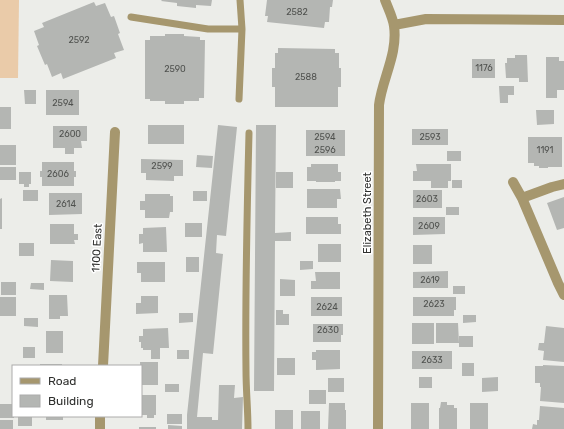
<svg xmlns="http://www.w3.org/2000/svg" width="564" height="429" viewBox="0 0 564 429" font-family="Rubik,sans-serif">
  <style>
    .green { fill: #eacba9 }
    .building { fill: #b4b6b3 }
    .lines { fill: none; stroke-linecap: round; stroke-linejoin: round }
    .lane { stroke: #a6976e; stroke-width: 7 }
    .street { stroke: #a6976e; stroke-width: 10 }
    .labels { text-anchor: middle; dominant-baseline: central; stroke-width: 3; stroke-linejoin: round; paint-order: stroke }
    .number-label { font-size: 9px; fill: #50524f }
    .street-label { font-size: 11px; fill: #2f302e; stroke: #fff }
  </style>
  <rect width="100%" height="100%" fill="#ecede9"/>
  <path class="green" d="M 0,0 L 19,0 L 18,78 L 0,78 Z"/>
  <path class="building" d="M 162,0 L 212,0 L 211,6 L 196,5 L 196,8 L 177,6 L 177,3 L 161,1 Z
    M 267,0 L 333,0 L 332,7 L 330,7 L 329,22 L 325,22 L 324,28 L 267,22 L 268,16 L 265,16 Z
    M 94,2 L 96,6 L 105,3 L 111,17 L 114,16 L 120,33 L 118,34 L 124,50 L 114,53 L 116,58 L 63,79 L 61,73 L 52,77 L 47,64 L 45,65 L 37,46 L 39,45 L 34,31 L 44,27 L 42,23 Z
    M 165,34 L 184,34 L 184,36 L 200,37 L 200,40 L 205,40 L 204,98 L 199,98 L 199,101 L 184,101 L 184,104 L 165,104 L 165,101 L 150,101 L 150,99 L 145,99 L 145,40 L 150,40 L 150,36 L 165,36 Z
    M 278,48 L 335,49 L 335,53 L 339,53 L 339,68 L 341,68 L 341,87 L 338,87 L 338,107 L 275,107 L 275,87 L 272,87 L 272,68 L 275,68 L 275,53 L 278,53 Z
    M 515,55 L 527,55 L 528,82 L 519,82 L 519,78 L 506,78 L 505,63 L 507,63 L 507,58 L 515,58 Z
    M 546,57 L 559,57 L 559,61 L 564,61 L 564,90 L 557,90 L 557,98 L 546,98 Z
    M 472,59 L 495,59 L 495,78 L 472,78 Z
    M 499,86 L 514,86 L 514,95 L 508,95 L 508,103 L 500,103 Z
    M 24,90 L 36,90 L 36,104 L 25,104 Z
    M 46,90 L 79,90 L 79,115 L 46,115 Z
    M 0,107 L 11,107 L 11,129 L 0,129 Z
    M 536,110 L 554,110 L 554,124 L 537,125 Z
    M 148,125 L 184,125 L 184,144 L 148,144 Z
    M 218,125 L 237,127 L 226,236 L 217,235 L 216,253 L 223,254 L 213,354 L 203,353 L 197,417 L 212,417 L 212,420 L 218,420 L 219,385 L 235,385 L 234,398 L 243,397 L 242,429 L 187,429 L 187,415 Z
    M 256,125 L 276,125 L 275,233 L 291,232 L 291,241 L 275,241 L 274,391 L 254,391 Z
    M 53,126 L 87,126 L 87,141 L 81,141 L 82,148 L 74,148 L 74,154 L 65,154 L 65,148 L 53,148 Z
    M 412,129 L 448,129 L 448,145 L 412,145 Z
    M 306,130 L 345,130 L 345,156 L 306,156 Z
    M 528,137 L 562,137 L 562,167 L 548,167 L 548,168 L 539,168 L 539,166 L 534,166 L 534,163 L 528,163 Z
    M 0,145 L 16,145 L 16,165 L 0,165 Z
    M 447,151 L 461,151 L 461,161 L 447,161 Z
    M 197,155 L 213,156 L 212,168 L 196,167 Z
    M 141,159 L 183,160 L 183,176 L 174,176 L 174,181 L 146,180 L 146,173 L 141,173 Z
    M 42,162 L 74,162 L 74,171 L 76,171 L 76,177 L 74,177 L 74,186 L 42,186 L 42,177 L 40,177 L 40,171 L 42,171 Z
    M 311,164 L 338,164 L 338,172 L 341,172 L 341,181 L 335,181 L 335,182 L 316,182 L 316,181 L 307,181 L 307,167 L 311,167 Z
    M 416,164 L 451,164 L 451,181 L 448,181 L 448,188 L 431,188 L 431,181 L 445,181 L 413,181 L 413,171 L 417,171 Z
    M 0,167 L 16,167 L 16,180 L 0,180 Z
    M 19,172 L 31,172 L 31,184 L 29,184 L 29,187 L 24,187 L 24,184 L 19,184 Z
    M 276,172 L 293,172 L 293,188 L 276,188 Z
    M 452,180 L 462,180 L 462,188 L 452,188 Z
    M 307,189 L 340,189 L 341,199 L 337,199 L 337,208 L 307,208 Z
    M 23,190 L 38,190 L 38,201 L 23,201 Z
    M 413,190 L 442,190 L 442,208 L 413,208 Z
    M 193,191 L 207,191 L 207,201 L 193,201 Z
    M 49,193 L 82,193 L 82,214 L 49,215 Z
    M 145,194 L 170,194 L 170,196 L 173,196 L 173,212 L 170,212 L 169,218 L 145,218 L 145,210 L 140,210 L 140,201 L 145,201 Z
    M 564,197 L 564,228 L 557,230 L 547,203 Z
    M 2,198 L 2,229 L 0,229 L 0,199 Z
    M 446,207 L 459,207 L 459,215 L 446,215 Z
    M 306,217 L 338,217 L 338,224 L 341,224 L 341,234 L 306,234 Z
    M 413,217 L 445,217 L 445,234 L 413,235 Z
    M 185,223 L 202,223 L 202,237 L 185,237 Z
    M 50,224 L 74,224 L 74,234 L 78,234 L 78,240 L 74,240 L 75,244 L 50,244 Z
    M 166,227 L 167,252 L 143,252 L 143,243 L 139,244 L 139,234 L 143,234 L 143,228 Z
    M 19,243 L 34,243 L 34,256 L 19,256 Z
    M 318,244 L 341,244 L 341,262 L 318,262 Z
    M 413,245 L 432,245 L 432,264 L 413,264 Z
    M 186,257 L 199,257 L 199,272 L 186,272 Z
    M 51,260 L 73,261 L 73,282 L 50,281 Z
    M 300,261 L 313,261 L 313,269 L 300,270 Z
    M 137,262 L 165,262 L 165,282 L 141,282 L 141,273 L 137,273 Z
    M 448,271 L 448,288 L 413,288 L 413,272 Z
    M 315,272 L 340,272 L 340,289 L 311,289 L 311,281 L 316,281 Z
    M 280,279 L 295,280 L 295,296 L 280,296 Z
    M 1,282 L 16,282 L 16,295 L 1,295 Z
    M 31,283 L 44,283 L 44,290 L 30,289 Z
    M 453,286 L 465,286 L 465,294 L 453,294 Z
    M 49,295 L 67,295 L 68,316 L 60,316 L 60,319 L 49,319 Z
    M 141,296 L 158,296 L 158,313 L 136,314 L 136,303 L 141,303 Z
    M 0,297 L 16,297 L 16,316 L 0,316 Z
    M 311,297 L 342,297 L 342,316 L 311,316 Z
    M 413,297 L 456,297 L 456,310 L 454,310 L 454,316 L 413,316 Z
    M 276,310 L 283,310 L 283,314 L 289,314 L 289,325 L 276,325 Z
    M 179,313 L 193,313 L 193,322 L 179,323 Z
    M 463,315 L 476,315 L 476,322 L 463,323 Z
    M 24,318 L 38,318 L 38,327 L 24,326 Z
    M 412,323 L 434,323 L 434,344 L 412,344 Z
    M 436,323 L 458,323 L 459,343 L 436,343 Z
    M 313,324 L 343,324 L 343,335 L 341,335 L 341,342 L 313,342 Z
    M 546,326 L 564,328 L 564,362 L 543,360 L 544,351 L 538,350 L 539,343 L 544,343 Z
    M 168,328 L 169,348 L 160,348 L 160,359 L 151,359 L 151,350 L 143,350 L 143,348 L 141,348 L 141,342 L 139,342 L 139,336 L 143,336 L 143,329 Z
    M 46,331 L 63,331 L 63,353 L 46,353 Z
    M 459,336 L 473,336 L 473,347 L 459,347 Z
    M 23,347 L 35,347 L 35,358 L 23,358 Z
    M 177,350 L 189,350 L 189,359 L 177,359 Z
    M 316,350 L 340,350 L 340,369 L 316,370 L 316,360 L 312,360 L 312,352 L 316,352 Z
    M 412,351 L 452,351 L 452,369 L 412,369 Z
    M 277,358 L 295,358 L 295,375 L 277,375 Z
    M 140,362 L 158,362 L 158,385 L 141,385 Z
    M 462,363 L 474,363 L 474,376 L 462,376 Z
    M 40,364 L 62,364 L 62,366 L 40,366 Z
    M 543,365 L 564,366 L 564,403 L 540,401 L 541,387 L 540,387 L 540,383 L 535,383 L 535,366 L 543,366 Z
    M 419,377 L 432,377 L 432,388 L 419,388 Z
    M 498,377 L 498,391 L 482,392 L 482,378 Z
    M 328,378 L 344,378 L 344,392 L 328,392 Z
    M 165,384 L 179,384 L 179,392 L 165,392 Z
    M 309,390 L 326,390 L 326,404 L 309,404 Z
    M 141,395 L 156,395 L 156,415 L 154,415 L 154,418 L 147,418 L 147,415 L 141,415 Z
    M 441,402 L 447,402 L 447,405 L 454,405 L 454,408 L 457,408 L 457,429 L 439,429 L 439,408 L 440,408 Z
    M 329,403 L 345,403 L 345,410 L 346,410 L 346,429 L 328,429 Z
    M 411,403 L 429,403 L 429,429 L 411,429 Z
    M 470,403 L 488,403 L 488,429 L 470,429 Z
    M 0,404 L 13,404 L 13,416 L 14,416 L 14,418 L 0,418 Z
    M 540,406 L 564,408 L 564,429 L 532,429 L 533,424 L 537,425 L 537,420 L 539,420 Z
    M 275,410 L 293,410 L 293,429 L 275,429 Z
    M 301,411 L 320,411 L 320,429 L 301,429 Z
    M 167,414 L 182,414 L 182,424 L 167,424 Z
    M 18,416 L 32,416 L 32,426 L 18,426 Z
    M 46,416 L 63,416 L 63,420 L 46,420 Z
    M 0,420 L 13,420 L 13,429 L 0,429 Z
    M 168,425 L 182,426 L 182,429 L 168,429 Z
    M 139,427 L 156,427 L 156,429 L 139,429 Z"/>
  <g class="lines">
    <path class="lane" d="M 131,17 L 208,29 L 242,29
      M 239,99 L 242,29 L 240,0
      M 248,429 C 248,410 246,390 246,371 C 245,291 247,212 249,133"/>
    <path class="street" d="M 394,25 L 426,19 L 564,20
      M 513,182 L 522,198 L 558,283 L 564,295
      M 522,198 L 552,187 L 564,184
      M 103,366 L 115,132
      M 100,429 L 100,416
      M 378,429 L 379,105 C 382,79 398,54 394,26 C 393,18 388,8 385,0"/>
  </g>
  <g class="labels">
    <g class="number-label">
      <text x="297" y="12">2582</text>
      <text x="79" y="40">2592</text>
      <text x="484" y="68">1176</text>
      <text x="175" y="69">2590</text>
      <text x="306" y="77">2588</text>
      <text x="63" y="103">2594</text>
      <text x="70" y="134">2600</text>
      <text x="325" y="137">2594</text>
      <text x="430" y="137">2593</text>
      <text x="325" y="150">2596</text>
      <text x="545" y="150">1191</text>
      <text x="162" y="166">2599</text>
      <text x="58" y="174">2606</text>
      <text x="427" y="199">2603</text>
      <text x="66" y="204">2614</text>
      <text x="429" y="226">2609</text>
      <text x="430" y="280">2619</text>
      <text x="434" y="304">2623</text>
      <text x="327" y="307">2624</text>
      <text x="328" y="330">2630</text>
      <text x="432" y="360">2633</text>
    </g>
    <g class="street-label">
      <text transform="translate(367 213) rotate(-90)">Elizabeth Street</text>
      <text transform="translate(97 248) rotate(-87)">1100 East</text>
    </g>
  </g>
  <rect x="12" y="365" width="130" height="52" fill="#ffffff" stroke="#acacab"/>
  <rect x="20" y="378" width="20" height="6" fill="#a6976e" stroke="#acacab"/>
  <text x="48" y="385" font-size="12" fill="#2f302e">Road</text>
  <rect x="20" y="395" width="20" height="12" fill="#b4b6b3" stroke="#acacab"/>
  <text x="48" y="405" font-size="12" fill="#2f302e">Building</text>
</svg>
